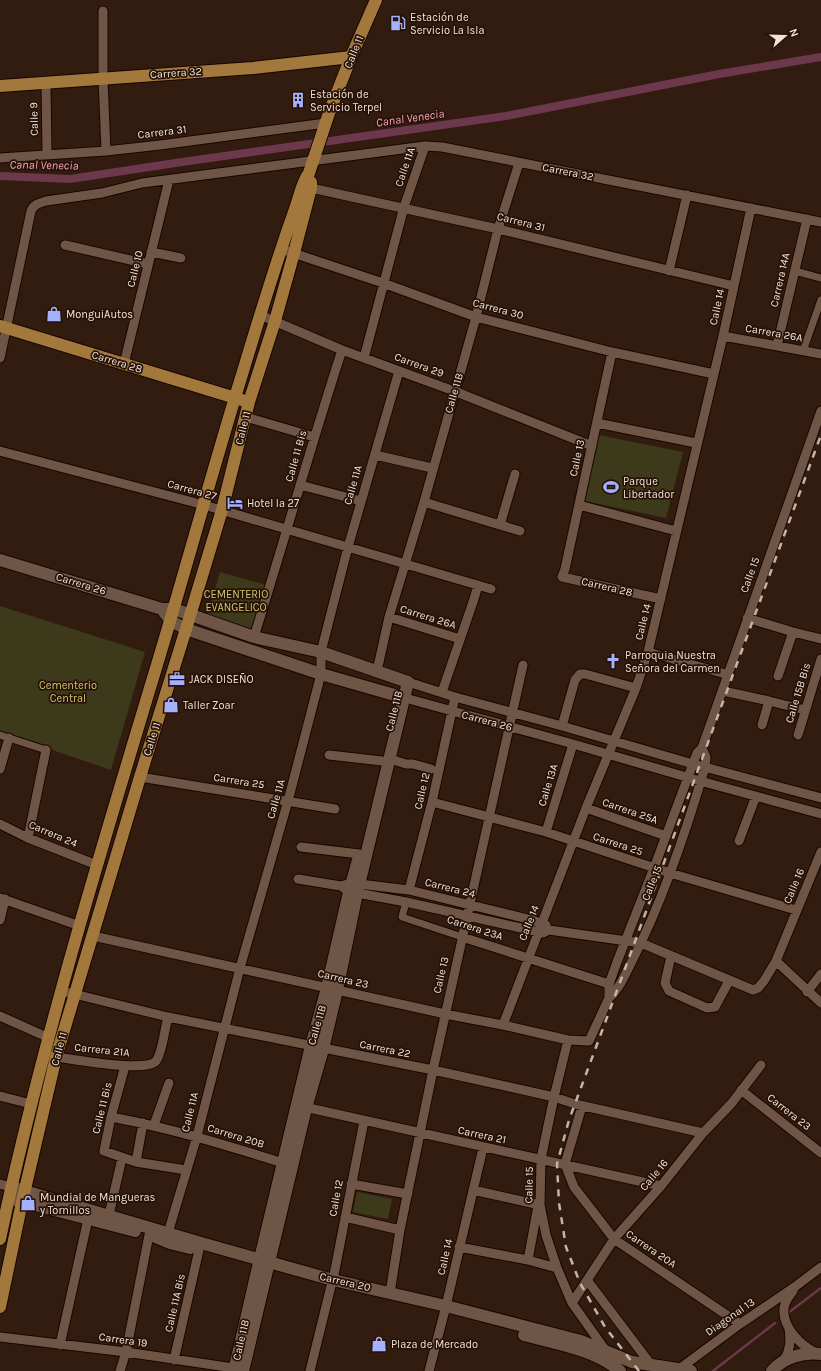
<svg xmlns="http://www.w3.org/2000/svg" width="821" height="1371" viewBox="0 0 821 1371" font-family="Karla,sans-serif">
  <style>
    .green { fill: #3d3a1b }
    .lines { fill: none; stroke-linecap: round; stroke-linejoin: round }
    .stream { stroke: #6c384c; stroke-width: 2.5 }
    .canal { stroke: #6c384c; stroke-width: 8 }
    .pedestrian-casing { stroke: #190600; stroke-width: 9 }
    .minor-casing { stroke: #190600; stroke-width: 11 }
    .tertiary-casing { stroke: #190600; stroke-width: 14 }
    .primary-casing { stroke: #190600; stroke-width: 14 }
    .pedestrian { stroke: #6e5546; stroke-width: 7 }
    .minor { stroke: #6e5546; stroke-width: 9 }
    .tertiary { stroke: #6e5546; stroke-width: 12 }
    .primary { stroke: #a2783c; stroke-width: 12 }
    .rail { stroke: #c4b4aa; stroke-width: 2.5; stroke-dasharray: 7 7; stroke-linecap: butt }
    .labels { text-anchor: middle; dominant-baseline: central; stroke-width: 3.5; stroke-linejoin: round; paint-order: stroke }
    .poi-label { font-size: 11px; fill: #f2e3da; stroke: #271206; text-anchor: start }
    .street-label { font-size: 11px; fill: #f2e3da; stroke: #271206 }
    .park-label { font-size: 11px; fill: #cec772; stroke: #271206 }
    .water-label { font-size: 12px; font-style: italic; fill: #f6a1c0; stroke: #271206 }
  </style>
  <rect width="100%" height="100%" fill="#321c0f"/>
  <path class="green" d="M 598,435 L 683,452 L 666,518 L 585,501 Z
    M 220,572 L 266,585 L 254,630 L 207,616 Z
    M 0,606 L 145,652 L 111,770 L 0,732 Z
    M 357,1192 L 392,1199 L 388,1219 L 353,1212 Z"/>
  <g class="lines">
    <path class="stream" d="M 788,1313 L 821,1288
      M 713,1371 L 775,1323"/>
    <path class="canal" d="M 0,176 L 70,179 L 182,162 L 506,116 L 719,74 L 821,57"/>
    <defs>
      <path id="pedestrian" d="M 795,271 L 821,278
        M 803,351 L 821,300
        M 0,735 L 46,750
        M 406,902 L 402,917 L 462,937"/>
      <path id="minor" d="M 103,11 L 103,79 L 106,151
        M 46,83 L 47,155
        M 0,158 L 106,151 L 160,145 L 326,123
        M 307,189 L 311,188 L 498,229 L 734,286
        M 65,245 L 148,264
        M 281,249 L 383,283 L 476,317 L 612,352 L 714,374
        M 151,252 L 181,258
        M 669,271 L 687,195
        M 260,315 L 342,350 L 454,391 L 592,446
        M 723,336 L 821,354
        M 777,346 L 807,219
        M 612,352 L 565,569 L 562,577 L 661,599
        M 0,358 L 31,211 C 34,204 40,203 46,201 L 102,193 L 142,183 L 425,146 L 442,147 L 821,222
        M 364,358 L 404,207 L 425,146
        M 124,364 L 169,180
        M 246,417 L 314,437
        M 597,423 L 696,443
        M 0,451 L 204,505 L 491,589
        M 375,455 L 432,468
        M 300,485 L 361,501
        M 424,502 L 520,531
        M 579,505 L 676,531
        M 500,525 L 515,474
        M 389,617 L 460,639
        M 747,618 L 793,632 L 821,639
        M 254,637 C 284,542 311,445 342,350
        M 648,652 L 729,675
        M 377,671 L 389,617 L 424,502 L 476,317 L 498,229 L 519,163
        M 778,676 L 793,632
        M 408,682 L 455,697 L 562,726 L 693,764 L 821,798
        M 723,691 L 769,701 L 805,710
        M 442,692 L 474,599 L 478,585
        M 405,698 L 573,744 L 700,781 L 821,814
        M 762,725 L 769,701
        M 562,726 L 575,680 L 580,674 L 585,674 L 636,688
        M 798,735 L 821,659
        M 329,755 L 382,761
        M 390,759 L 406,764 L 413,764 L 431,769
        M 0,769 L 9,738
        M 140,777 L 335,809
        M 432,802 L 546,832 L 670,873 L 796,910
        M 586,808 L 666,836
        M 0,824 L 28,838 L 97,865
        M 546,832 L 573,744
        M 28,838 L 46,750
        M 739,841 L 756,796
        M 301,847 L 359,854
        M 298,879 L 341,886 L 351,883 L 409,890 L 532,920 L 546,925
        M 341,886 L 349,892 L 357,893 L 406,902 L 543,933 L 549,930 L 641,943 L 753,990 L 758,988 L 764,981 L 776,961 L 821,852
        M 409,890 L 432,802 L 455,697
        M 0,898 L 80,926
        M 0,920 L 5,899
        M 93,936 L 445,1014 L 503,1025 L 568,1040 L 589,1041 L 609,998 L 609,984 L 617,962 L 654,868 L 697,753 L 702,748 L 821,411
        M 462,937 L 609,984
        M 671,956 L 665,983 L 669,991 L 707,1008 L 715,1007 L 729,981
        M 776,961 L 821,1003
        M 62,991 L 168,1017 L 433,1070 L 554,1097 L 575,1104 L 703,1133
        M 807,992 L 821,974
        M 609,998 C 620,988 626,973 633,959 C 664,898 686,832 705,767 L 706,757 L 702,748
        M 0,1016 L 49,1038
        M 503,1025 L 586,808 L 636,688 L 648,652 L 723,336 L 751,208
        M 568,1040 L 554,1097 L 541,1159 L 540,1205 L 546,1235 L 557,1268 L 572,1303 L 606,1351
        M 56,1057 C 73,1059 146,1073 156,1061 C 162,1054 165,1027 168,1017
        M 125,1066 L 111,1117 L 104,1151 L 136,1162 L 186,1170
        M 741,1090 L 821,1153
        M 0,1096 L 31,1104
        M 300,1106 L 661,1186
        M 582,1106 L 565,1164 L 574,1187 L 614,1239 L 740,1324
        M 111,1117 C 170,1128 226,1145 283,1163
        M 154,1125 L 169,1083
        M 136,1162 L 143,1123
        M 0,1184 L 11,1187
        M 351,1184 L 408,1194
        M 473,1190 L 540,1205
        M 109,1215 L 122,1158
        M 345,1217 L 400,1230
        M 168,1233 L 197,1136 L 240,968 L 288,801 L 321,674 L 321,652 L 348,547 L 399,371
        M 459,1247 L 528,1260 L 557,1268
        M 528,1260 L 538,1206
        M 333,1280 L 364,1121
        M 587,1280 L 652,1366
        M 793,1291 C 789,1296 785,1301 784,1308 C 782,1327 800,1345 816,1353
        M 390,1293 L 400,1230 L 433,1070 L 523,665
        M 572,1303 L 614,1239 L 661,1186 L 703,1133 L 731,1104 L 761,1065
        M 0,1337 L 126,1352 L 240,1369
        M 60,1345 L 88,1219
        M 174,1360 L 199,1250
        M 782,1362 C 790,1354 791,1340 789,1329
        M 679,1369 L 740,1324 L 796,1286 L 821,1267
        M 120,1371 L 126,1352 L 149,1235
        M 310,1371 L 331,1286
        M 429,1371 L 446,1306 L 483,1148"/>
      <path id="tertiary" d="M 0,560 L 162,609 L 174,609 L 254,637 L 321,652 L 408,682 L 357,893 L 337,990 L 323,1049 L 306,1108 L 243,1371
        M 164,612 L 171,621 L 186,629 L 321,674 L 405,698
        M 11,1187 L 201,1243 L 333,1280 L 446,1306 L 581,1341 L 632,1362 L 691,1371
        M 12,1199 L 135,1231
        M 153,1236 L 170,1243 L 190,1248
        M 524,1335 C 556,1344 594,1349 620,1371
        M 234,1371 L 258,1267 L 311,1046 L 327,988 L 349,892 L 358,860
        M 772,1371 C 784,1357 803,1352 821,1354"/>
      <path id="primary" d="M 0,86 L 253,68 L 351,57
        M 0,326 L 242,400
        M 0,1239 C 41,1046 99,857 156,668 C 186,569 213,468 244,368 C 260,315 276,262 295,209 C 299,198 302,182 309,173 L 329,113 L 351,57 L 376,0
        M 0,1307 L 22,1202 L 56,1057 L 140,777 L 186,629 L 222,510 L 249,402 L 275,321 L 294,253 L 311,188 L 311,182"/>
    </defs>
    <use href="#pedestrian" class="pedestrian-casing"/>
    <use href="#minor" class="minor-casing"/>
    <use href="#tertiary" class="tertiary-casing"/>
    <use href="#primary" class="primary-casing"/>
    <use href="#pedestrian" class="pedestrian"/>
    <use href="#minor" class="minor"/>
    <use href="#tertiary" class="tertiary"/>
    <use href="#primary" class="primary"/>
    <path class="rail" d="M 639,1371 L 605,1327 L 580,1283 L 566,1247 L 559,1203 L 557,1164 L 569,1120 L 619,985 L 821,435"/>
  </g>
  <defs>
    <symbol id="fuel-bare" viewBox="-9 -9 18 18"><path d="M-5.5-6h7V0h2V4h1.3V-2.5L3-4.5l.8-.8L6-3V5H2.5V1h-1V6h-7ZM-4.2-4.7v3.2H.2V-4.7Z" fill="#a5b1fc" stroke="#271206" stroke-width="2.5" paint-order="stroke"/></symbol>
    <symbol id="building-bare" viewBox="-9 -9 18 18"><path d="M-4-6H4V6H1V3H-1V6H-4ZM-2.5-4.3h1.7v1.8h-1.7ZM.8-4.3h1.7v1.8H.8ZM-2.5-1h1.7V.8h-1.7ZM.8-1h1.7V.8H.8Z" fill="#a5b1fc" stroke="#271206" stroke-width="2.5" paint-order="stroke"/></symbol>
    <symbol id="shop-bare" viewBox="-9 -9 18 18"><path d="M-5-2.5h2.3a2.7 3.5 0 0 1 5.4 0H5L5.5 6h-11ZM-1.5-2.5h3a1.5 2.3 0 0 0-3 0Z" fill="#a5b1fc" stroke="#271206" stroke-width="2.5" paint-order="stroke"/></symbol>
    <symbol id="stadium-bare" viewBox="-9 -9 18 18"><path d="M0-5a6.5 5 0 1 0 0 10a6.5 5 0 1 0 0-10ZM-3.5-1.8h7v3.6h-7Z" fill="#a5b1fc" stroke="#271206" stroke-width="2.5" paint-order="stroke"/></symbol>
    <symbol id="hotel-bare" viewBox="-9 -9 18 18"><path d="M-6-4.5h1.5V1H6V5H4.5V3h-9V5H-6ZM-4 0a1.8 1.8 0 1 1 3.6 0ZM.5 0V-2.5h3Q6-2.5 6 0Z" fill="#a5b1fc" stroke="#271206" stroke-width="2.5" paint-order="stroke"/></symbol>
    <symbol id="church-bare" viewBox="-9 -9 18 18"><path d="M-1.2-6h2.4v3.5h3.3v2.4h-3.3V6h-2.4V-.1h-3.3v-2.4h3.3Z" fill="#a5b1fc" stroke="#271206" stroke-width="2.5" paint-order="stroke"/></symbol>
    <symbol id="office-bare" viewBox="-9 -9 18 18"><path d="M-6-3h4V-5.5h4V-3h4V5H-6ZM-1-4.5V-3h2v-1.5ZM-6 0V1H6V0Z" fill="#a5b1fc" stroke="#271206" stroke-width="2.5" paint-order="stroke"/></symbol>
  </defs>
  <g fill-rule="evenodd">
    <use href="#fuel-bare" x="387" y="12" width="22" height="22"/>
    <use href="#building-bare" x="287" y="89" width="22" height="22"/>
    <use href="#shop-bare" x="43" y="303" width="22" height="22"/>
    <use href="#stadium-bare" x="600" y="476" width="22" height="22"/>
    <use href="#hotel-bare" x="224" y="492" width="22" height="22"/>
    <use href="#church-bare" x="602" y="650" width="22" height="22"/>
    <use href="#office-bare" x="166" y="668" width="22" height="22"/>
    <use href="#shop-bare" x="160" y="694" width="22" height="22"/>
    <use href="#shop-bare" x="17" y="1192" width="22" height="22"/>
    <use href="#shop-bare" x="368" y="1333" width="22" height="22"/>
  </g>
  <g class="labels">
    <g class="poi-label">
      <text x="410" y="17">Estación de<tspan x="410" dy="13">Servicio La Isla</tspan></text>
      <text x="310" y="94">Estación de<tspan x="310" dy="13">Servicio Terpel</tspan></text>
      <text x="66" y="314">MonguiAutos</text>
      <text x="623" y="481">Parque<tspan x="623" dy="13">Libertador</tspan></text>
      <text x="247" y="503">Hotel la 27</text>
      <text x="625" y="655">Parroquia Nuestra<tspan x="625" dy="13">Señora del Carmen</tspan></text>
      <text x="189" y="679">JACK DISEÑO</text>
      <text x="183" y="705">Taller Zoar</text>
      <text x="40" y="1197">Mundial de Mangueras<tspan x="40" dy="13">y Tornillos</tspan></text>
      <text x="391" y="1344">Plaza de Mercado</text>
    </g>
    <g class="street-label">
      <text transform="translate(354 52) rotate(-68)">Calle 11</text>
      <text transform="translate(176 73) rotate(-4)">Carrera 32</text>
      <text transform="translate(34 119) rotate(-91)">Calle 9</text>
      <text transform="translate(162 132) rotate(-7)">Carrera 31</text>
      <text transform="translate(405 167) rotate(-71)">Calle 11A</text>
      <text transform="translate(568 172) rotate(11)">Carrera 32</text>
      <text transform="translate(521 222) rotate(14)">Carrera 31</text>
      <text transform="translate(135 269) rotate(-76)">Calle 10</text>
      <text transform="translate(780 280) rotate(-77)">Carrera 14A</text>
      <text transform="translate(717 307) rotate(-78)">Calle 14</text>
      <text transform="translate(498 309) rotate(15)">Carrera 30</text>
      <text transform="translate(774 333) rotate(10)">Carrera 26A</text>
      <text transform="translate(117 362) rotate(17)">Carrera 28</text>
      <text transform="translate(419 365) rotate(20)">Carrera 29</text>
      <text transform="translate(454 393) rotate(-74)">Calle 11B</text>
      <text transform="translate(243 428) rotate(-76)">Calle 11</text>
      <text transform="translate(296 456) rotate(-74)">Calle 11 Bis</text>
      <text transform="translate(577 458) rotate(-78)">Calle 13</text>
      <text transform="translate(353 485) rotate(-74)">Calle 11A</text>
      <text transform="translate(192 490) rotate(15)">Carrera 27</text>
      <text transform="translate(750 575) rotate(-70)">Calle 15</text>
      <text transform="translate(81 584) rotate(17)">Carrera 26</text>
      <text transform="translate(607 587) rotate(13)">Carrera 28</text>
      <text transform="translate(428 617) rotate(17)">Carrera 26A</text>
      <text transform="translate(643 622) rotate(-76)">Calle 14</text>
      <text transform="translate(798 693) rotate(-73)">Calle 15B Bis</text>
      <text transform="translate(394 711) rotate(-76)">Calle 11B</text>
      <text transform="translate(487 721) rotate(15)">Carrera 26</text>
      <text transform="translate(152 739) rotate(-72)">Calle 11</text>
      <text transform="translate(239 781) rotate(9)">Carrera 25</text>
      <text transform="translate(548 785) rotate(-73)">Calle 13A</text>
      <text transform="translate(422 791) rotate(-77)">Calle 12</text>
      <text transform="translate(276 799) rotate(-74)">Calle 11A</text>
      <text transform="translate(630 811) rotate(19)">Carrera 25A</text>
      <text transform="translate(53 834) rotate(23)">Carrera 24</text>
      <text transform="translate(618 844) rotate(18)">Carrera 25</text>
      <text transform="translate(652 883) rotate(-68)">Calle 15</text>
      <text transform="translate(794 886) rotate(-67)">Calle 16</text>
      <text transform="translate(450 888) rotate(14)">Carrera 24</text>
      <text transform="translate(529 923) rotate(-68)">Calle 14</text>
      <text transform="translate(475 928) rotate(18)">Carrera 23A</text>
      <text transform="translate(441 975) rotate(-77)">Calle 13</text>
      <text transform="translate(343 979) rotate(13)">Carrera 23</text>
      <text transform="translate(317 1025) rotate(-74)">Calle 11B</text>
      <text transform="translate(59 1049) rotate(-75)">Calle 11</text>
      <text transform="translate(385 1049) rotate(11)">Carrera 22</text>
      <text transform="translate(102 1050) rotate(6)">Carrera 21A</text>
      <text transform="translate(102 1108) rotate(-76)">Calle 11 Bis</text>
      <text transform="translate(190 1112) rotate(-76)">Calle 11A</text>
      <text transform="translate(789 1112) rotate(38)">Carrera 23</text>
      <text transform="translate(482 1135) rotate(12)">Carrera 21</text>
      <text transform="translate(236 1136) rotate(17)">Carrera 20B</text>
      <text transform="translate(654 1175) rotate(-50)">Calle 16</text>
      <text transform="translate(529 1185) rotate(-89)">Calle 15</text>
      <text transform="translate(336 1198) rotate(-79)">Calle 12</text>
      <text transform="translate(651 1249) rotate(34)">Carrera 20A</text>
      <text transform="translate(445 1257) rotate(-77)">Calle 14</text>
      <text transform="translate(345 1282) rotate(13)">Carrera 20</text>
      <text transform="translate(175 1303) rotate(-77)">Calle 11A Bis</text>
      <text transform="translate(730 1317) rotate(-35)">Diagonal 13</text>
      <text transform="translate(123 1340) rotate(8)">Carrera 19</text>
      <text transform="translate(241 1340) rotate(-77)">Calle 11B</text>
    </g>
    <g class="park-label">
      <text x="236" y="594">CEMENTERIO<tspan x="236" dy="13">EVANGELICO</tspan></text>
      <text x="68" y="685">Cementerio<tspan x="68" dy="13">Central</tspan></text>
    </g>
    <g class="water-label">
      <text transform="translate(410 118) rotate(-8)">Canal Venecia</text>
      <text transform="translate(44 165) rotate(1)">Canal Venecia</text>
    </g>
  </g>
  <g transform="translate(785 36) rotate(70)" stroke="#271206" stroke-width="3" paint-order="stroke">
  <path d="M0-3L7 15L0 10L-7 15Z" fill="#f2e3da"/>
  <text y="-6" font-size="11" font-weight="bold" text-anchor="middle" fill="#f2e3da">N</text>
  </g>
</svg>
